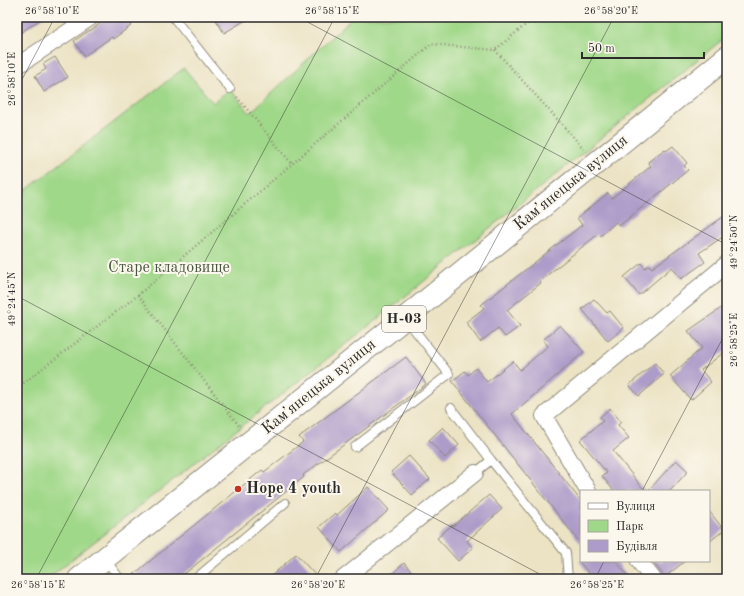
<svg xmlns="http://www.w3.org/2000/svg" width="744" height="596" viewBox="0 0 744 596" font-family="'Old Standard TT',serif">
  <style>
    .green { fill: #a0d889; stroke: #66825a }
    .building { fill: #ad9bc9 }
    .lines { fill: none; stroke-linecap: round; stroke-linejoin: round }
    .lane-casing { stroke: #8c8778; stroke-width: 10 }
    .street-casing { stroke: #8c8778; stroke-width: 18 }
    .primary-casing { stroke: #8c8778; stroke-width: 24 }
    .path { stroke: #8c8778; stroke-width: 2.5; stroke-dasharray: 1 3; stroke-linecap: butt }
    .lane { stroke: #fff; stroke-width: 8 }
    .street { stroke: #fff; stroke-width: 16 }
    .primary { stroke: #fff; stroke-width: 22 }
    .ticks { fill: none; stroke: #2b2b2b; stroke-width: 1; stroke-opacity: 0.45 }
    .poi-dot { fill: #c8321e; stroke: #fbf7ec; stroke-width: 1.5 }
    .labels { text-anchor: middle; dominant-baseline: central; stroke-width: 4; stroke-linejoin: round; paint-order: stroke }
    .shield { fill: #fbf7ec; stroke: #696865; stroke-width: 1 }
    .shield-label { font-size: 15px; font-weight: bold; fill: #2b2b2b }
    .street-label { font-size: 16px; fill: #2b2b2b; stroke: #fbf7ec }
    .park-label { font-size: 16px; fill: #485642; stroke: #fbf7ec }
    .poi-label { font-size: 16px; font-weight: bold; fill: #2b2b2b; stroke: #fbf7ec; text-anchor: start }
    .neatline { fill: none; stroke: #2b2b2b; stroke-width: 1.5 }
    .ticks-label { font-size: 10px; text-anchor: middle; fill: #2b2b2b }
  </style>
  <rect width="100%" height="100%" fill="#fbf7ec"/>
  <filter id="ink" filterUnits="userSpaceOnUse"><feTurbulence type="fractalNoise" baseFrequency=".025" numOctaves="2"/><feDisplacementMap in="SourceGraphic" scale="8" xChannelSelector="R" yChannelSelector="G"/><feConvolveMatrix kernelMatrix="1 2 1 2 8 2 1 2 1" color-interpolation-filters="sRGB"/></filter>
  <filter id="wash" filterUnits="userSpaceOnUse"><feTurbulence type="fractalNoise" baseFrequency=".012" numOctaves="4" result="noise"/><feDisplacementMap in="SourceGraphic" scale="16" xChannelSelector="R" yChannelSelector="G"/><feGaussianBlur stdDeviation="0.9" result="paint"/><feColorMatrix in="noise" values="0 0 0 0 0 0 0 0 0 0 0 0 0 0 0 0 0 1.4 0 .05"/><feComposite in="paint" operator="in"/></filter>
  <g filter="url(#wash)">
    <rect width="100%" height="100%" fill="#ece3c4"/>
    <path class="green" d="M 353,17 L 727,17 L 727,36 L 365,329 L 47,579 L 17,579 L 17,197 L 184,68 L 213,103 L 230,89 L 250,113 Z"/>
    <g id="blocks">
      <path class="building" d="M 17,17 L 44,17 L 17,35 Z
        M 109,17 L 126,17 L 132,25 L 113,39 L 112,37 L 84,56 L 74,41 L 90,30 L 90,31 Z
        M 214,17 L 251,17 L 224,33 Z
        M 55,57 L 68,77 L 44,92 L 35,76 L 46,69 L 43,64 Z
        M 673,146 L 687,163 L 684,166 L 688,170 L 619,226 L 616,222 L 599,237 L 597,235 L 540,281 L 541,283 L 507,310 L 520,326 L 505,337 L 498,328 L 480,342 L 466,322 L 484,308 L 481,305 L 582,225 L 577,218 L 608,193 L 612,198 L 651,166 L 648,162 L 665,149 L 666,151 Z
        M 727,214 L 727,234 L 699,253 L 705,262 L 681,279 L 672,267 L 639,295 L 624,277 L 641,263 L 645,268 L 649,265 L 652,268 Z
        M 594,299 L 607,313 L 610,311 L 624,328 L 608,341 L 582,309 Z
        M 727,304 L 727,350 L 701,370 L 711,382 L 691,400 L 670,376 L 702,348 L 688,331 Z
        M 560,325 L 584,352 L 512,414 L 581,501 L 581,544 L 452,381 L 465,371 L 468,375 L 476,368 L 487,382 L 513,361 L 520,370 L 548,346 L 543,340 Z
        M 406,357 L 426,384 L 303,475 L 304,477 L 178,579 L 128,579 L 262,470 L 264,472 L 303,442 L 299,437 Z
        M 655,363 L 664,374 L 639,396 L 629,385 Z
        M 610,408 L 621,422 L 618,425 L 629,438 L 613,451 L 645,491 L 614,491 L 602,476 L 607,473 L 580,440 L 603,421 L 600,417 Z
        M 443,427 L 459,445 L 445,458 L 429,440 Z
        M 409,456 L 430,479 L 412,495 L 391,472 Z
        M 676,460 L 688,471 L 670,491 L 648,491 Z
        M 368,487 L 389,510 L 341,552 L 319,527 L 335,513 L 337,515 Z
        M 489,495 L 502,509 L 467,541 L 473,548 L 458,561 L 437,538 L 452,525 L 453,526 Z
        M 709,511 L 724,530 L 709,542 Z
        M 296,554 L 319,579 L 268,579 Z
        M 579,561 L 616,561 L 630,579 L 593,579 Z
        M 652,561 L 685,561 L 665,577 Z
        M 404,563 L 418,579 L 386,579 Z"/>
    </g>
  </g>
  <g filter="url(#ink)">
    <use href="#blocks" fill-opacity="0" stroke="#8c8778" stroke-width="1"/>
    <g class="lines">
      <defs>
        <path id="lane" d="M 173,17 L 230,89
          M 451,408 L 491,460 L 566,553 L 568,579
          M 355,447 L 449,374 L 406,319
          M 475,473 L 491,460
          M 105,559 L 120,579
          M 195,579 L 285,503"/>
        <path id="street" d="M 17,66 L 91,17
          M 588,491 L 544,416 L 727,264
          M 639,561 L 653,579
          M 343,579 L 475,473"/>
        <path id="primary" d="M 79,579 L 405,318 L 727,57"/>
      </defs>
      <use href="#lane" class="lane-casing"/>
      <use href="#street" class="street-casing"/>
      <use href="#primary" class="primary-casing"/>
      <path class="path" d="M 495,50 L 584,149
        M 237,97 L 292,164
        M 138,295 L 240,427
        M 17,388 L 138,295 L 292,164 L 431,44 L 495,50 L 535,17"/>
      <use href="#lane" class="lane"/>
      <use href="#street" class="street"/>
      <use href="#primary" class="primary"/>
    </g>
  </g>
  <path class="ticks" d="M 298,17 L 727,245M 17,89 L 55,17M 17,296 L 549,579M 642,491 L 727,330M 36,579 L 335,17M 315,579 L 614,17M 595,579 L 604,561"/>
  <circle class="poi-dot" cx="238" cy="489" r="4"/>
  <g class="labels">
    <rect class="shield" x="382" y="306" width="44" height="26" rx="3"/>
    <g class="shield-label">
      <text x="404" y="319">Н-03</text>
    </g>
    <g class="street-label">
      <text transform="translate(571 183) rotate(-39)">Камʼянецька вулиця</text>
      <text transform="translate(319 387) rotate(-39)">Камʼянецька вулиця</text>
    </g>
    <g class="park-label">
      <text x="169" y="268">Старе кладовище</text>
    </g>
    <g class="poi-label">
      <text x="246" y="489">Hope 4 youth</text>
    </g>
  </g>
  <rect width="744" height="596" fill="none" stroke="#fbf7ec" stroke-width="44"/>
  <rect x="580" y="490" width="130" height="72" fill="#fbf7ec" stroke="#a8a59f"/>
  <rect x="588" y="503" width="20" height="6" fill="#ffffff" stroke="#a8a59f"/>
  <text x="616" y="510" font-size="12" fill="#2b2b2b">Вулиця</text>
  <rect x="588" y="520" width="20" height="12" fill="#a0d889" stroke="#a8a59f"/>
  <text x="616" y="530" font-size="12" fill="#2b2b2b">Парк</text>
  <rect x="588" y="540" width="20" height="12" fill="#ad9bc9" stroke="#a8a59f"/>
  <text x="616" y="550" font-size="12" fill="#2b2b2b">Будівля</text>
  <path d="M582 52v6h122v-6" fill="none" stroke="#2b2b2b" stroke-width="2"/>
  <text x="588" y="52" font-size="12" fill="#2b2b2b" stroke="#fbf7ec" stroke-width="3" paint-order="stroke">50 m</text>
  <rect x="22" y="22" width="700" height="552" class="neatline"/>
  <g class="ticks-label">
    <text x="52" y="14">26°58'10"E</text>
    <text x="332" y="14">26°58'15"E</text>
    <text x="611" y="14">26°58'20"E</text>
    <text transform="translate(11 79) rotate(-90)" y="4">26°58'10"E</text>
    <text transform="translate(733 242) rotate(-90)" y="4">49°24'50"N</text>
    <text transform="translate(11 299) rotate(-90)" y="4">49°24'45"N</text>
    <text transform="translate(733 340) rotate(-90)" y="4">26°58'25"E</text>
    <text x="38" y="588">26°58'15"E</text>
    <text x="318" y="588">26°58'20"E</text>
    <text x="597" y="588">26°58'25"E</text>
  </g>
</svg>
